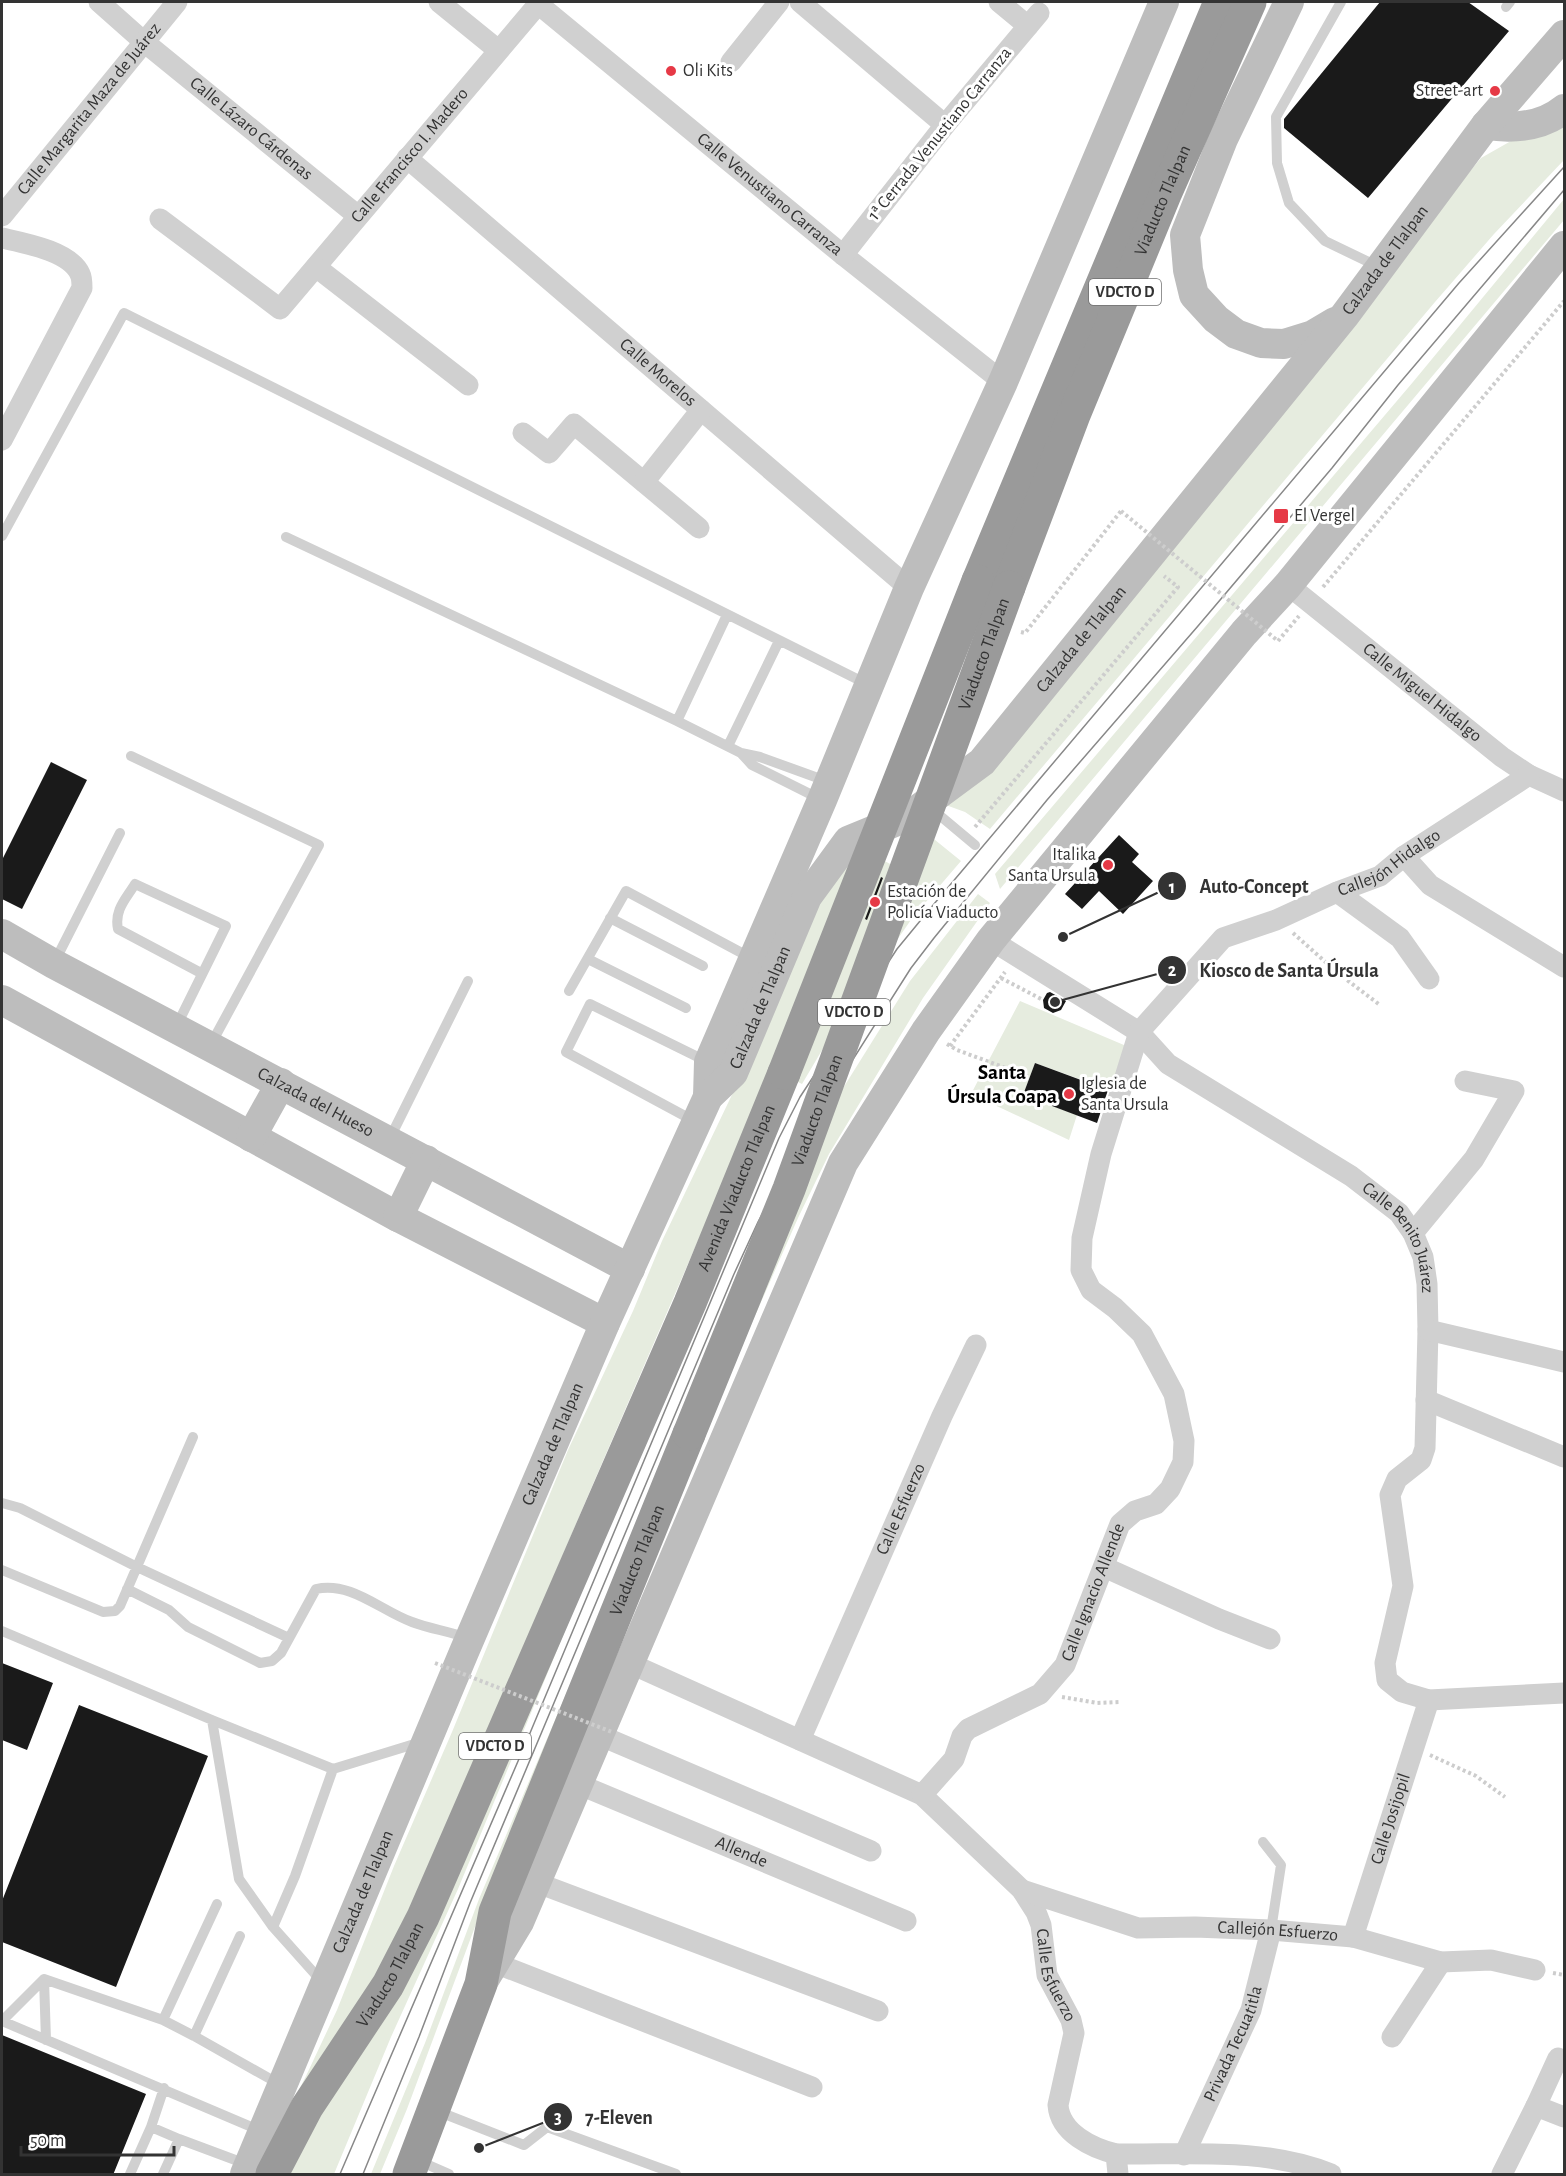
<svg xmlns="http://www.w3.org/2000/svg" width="1566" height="2176" viewBox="0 0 1566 2176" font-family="'Alegreya Sans',sans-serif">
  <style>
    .green { fill: #e6ecdf }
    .building { fill: #1a1a1a }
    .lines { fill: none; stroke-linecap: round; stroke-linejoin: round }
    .path { stroke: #cdcdcd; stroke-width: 4; stroke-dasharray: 3 3; stroke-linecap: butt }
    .lane { stroke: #d0d0d0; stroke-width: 10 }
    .street { stroke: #d0d0d0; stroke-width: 21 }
    .secondary { stroke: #bdbdbd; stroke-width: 30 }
    .highway { stroke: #9a9a9a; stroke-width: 33 }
    .tram { stroke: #888; stroke-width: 1.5 }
    .path-bridge { stroke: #cdcdcd; stroke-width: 4; stroke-dasharray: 3 3; stroke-linecap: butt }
    .highway-bridge { stroke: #9a9a9a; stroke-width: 33 }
    .poi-dot { fill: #e63946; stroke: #fff; stroke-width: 2 }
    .labels { text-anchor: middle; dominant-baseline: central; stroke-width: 6; stroke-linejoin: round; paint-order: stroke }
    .shield { fill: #fff; stroke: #707070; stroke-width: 1.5 }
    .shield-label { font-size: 16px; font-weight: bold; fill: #333 }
    .poi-label { font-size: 18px; fill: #333; stroke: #fff; text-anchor: start }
    .street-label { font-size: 18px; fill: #333; stroke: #fff }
    .quarter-label { font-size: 21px; font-weight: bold; fill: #000; stroke: #fff }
    .leader { fill: none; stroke: #333; stroke-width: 2 }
    .callout-dot { fill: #333; stroke: #fff; stroke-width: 2 }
    .mark-label { font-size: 18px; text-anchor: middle; font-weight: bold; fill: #fff }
    .callout-label { font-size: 20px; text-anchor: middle; font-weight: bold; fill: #333; stroke: #fff; stroke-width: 6; stroke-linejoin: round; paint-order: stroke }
  </style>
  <rect width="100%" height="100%" fill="#fff"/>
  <path class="green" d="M 1564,120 L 1564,160 L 1494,234 L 1435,302 L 990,829 L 965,812 L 943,804 L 1481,158 L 1511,141 Z
    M 1564,199 L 1564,220 L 1000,889 L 995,874 L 1413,382 Z
    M 924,831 L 961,861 L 913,917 L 831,1035 L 802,1084 L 772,1069 L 590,1491 L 400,1938 L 270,2147 L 306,2076 L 337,2010 L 394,1866 L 452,1732 L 568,1450 L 633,1311 L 662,1241 L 740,1078 L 809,923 L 830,884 L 863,849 L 901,870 Z
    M 978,894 L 990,903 L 923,998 L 829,1154 L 798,1218 L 729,1375 L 810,1141 L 910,981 Z
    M 1020,1001 L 1131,1048 L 1115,1092 L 1035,1063 L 1023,1095 L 1077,1115 L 1069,1140 L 971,1094 Z
    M 657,1409 L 458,1889 L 391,2037 L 334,2174 L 285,2174 Z
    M 572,1680 L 479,1916 L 407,2109 L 380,2174 L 371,2174 L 425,2043 L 479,1899 Z"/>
  <path class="building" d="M 1380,2 L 1468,2 L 1509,31 L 1368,198 L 1284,128 L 1284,119 Z
    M 51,762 L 87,780 L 22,909 L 2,899 L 2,860 Z
    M 1119,835 L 1139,854 L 1132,862 L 1153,881 L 1123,914 L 1099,891 L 1082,909 L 1065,894 Z
    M 881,877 L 883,878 L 867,920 L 865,919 Z
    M 1050,992 L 1066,1001 L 1061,1010 L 1053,1013 L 1044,1008 L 1043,1000 L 1047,993 Z
    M 1035,1063 L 1108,1090 L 1097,1123 L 1023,1095 Z
    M 2,1663 L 53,1683 L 27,1750 L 2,1740 Z
    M 79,1705 L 208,1756 L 116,1987 L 2,1942 L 2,1901 Z
    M 2,2035 L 146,2094 L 113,2175 L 2,2175 Z"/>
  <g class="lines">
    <path class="path" d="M 1323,587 L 1564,301
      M 1021,632 L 1025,633 L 1121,511
      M 1278,641 L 1299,616
      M 975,827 L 1178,587 L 1164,576
      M 1293,933 L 1339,974 L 1380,1005
      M 1001,978 L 1043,1000
      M 947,1044 L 957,1050 L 1030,1077
      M 950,1046 L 1005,972
      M 1062,1697 L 1097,1703 L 1119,1702
      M 1430,1755 L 1476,1776 L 1505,1797
      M 1553,1973 L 1564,1975"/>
    <path class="lane" d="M 1341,2 L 1276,117 L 1277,163 L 1289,203 L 1325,241 L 1379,267
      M 1506,7 L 1510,2
      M 2,536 L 124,313 L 869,685
      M 286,537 L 677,721
      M 727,615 L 677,721 L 741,753 L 752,765 L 820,799
      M 728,746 L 779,641
      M 741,753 L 760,757 L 829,782
      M 131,756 L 319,845 L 210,1046
      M 932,809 L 975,845
      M 610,918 L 703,966
      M 588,959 L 686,1008
      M 54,963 L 120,833
      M 569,991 L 626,891 L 753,959
      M 176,1027 L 226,926 L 135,884 C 126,899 114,910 118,929 L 201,973
      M 696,1122 L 566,1052 L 590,1004 L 708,1062
      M 389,1140 L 468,981
      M 2,1503 L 20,1508 L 137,1567 L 289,1638
      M 2,1570 L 103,1612 L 115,1611 L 120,1606 L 193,1437
      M 127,1589 L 169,1610 L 188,1627 L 260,1663 L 272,1661 L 281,1653 L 316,1589 C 351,1581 381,1611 412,1622 C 430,1629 449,1631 467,1638
      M 2,1631 L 212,1720 L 333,1769 L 421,1742
      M 212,1720 L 239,1879 L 273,1927 L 295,1876 L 333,1769
      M 1263,1842 L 1281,1865 L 1271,1930
      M 273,1927 L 323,1983
      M 44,1979 L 46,2040
      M 163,2020 L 217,1904
      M 194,2036 L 240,1936
      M 164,2088 L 151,2127 L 179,2139 L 246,2164
      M 437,2111 L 524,2145 L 547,2127 L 676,2174
      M 261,2131 L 2,2021 L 44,1979 L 163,2020 L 194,2036 L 281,2085
      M 417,2160 L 449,2174
      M 130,2174 L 151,2127
      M 163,2174 L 179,2139"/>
    <g class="street">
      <path id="s1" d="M 99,2 L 143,41 L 358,216"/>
      <path d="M 439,2 L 498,50"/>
      <path d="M 800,2 L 945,125"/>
      <path d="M 999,2 L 1028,26"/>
      <path id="s2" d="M 538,4 L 843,255 L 1003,382"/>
      <path d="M 731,62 L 779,2"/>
      <path id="s3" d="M 407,158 L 909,588"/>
      <path id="s4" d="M 2,216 L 177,2"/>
      <path id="s5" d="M 160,219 L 280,309 L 540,2"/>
      <path d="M 2,238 C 24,243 70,251 80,274 C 82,278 82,283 82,288 L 2,440"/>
      <path d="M 843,255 L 945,125 L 1039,13"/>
      <path d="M 316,267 L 468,385"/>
      <path d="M 523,433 L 549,453 L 574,424 L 699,528"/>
      <path d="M 644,482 L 701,410"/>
      <path id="s6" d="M 1288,585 L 1502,757 L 1529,775 L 1564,791"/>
      <path d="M 1404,856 L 1430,885 L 1564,967"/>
      <path d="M 1337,892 L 1400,938 L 1429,979"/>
      <path id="s7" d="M 991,940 L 1139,1032 L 1168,1064 L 1351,1176 L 1399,1213 L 1413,1233 L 1423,1257 L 1427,1284 L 1428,1330 L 1425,1448 L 1421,1460 L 1397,1479 L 1390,1495 L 1403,1586 L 1385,1663 L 1387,1680 L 1402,1692 L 1429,1700 L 1564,1693"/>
      <path d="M 1413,1233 L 1474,1159 L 1514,1091 L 1465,1081"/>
      <path d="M 1428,1330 L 1564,1362"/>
      <path d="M 1426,1400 L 1564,1457"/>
      <path d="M 1104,1567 L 1219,1619 L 1270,1639"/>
      <path id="s8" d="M 629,1663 L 922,1795 L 1022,1890 L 1036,1912 L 1041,1925 L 1047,1975 L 1071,2020 L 1074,2033 L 1058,2105 C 1060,2133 1092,2148 1116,2154 C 1186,2155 1266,2147 1331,2174"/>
      <path d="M 599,1735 L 871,1851"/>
      <path id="s9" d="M 800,1740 L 942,1416 L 976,1345"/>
      <path id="s10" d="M 578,1784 L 906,1921"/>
      <path id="s11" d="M 922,1795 L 954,1759 L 962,1736 L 968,1729 L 1040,1694 L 1065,1665 L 1120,1524 L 1135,1511 L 1156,1504 L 1170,1489 L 1183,1462 L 1184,1441 L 1174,1394 L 1142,1334 L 1115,1308 L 1091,1290 L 1081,1270 L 1082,1238 L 1101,1154 L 1139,1032 L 1223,938 L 1276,920 L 1337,892 L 1380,876 L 1404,856 L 1529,775"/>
      <path d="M 535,1882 L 878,2011"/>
      <path id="s12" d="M 1022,1890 L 1138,1928 L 1195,1927 L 1271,1930 L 1353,1937 L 1441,1962 L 1491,1960 L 1535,1970"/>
      <path id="s13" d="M 1353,1937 L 1429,1700"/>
      <path d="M 495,1963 L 812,2087"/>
      <path d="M 1392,2037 L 1441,1962"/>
      <path d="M 1536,2106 L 1558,2058"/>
      <path d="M 1116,2154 L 1118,2174"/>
      <path id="s14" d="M 1184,2155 L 1251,2010 L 1271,1930"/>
      <path d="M 1502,2174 L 1536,2106 L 1564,2117"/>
    </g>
    <g class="secondary">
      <path d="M 1289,2 L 1223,139 L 1185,235 L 1188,270 L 1194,295 L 1216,319 L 1236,334 L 1261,343 L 1284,344 L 1313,335 L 1335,322"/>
      <path d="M 1486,125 C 1514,129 1542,127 1564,109"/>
      <path id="s15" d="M 2,934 L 54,964 L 630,1269"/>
      <path d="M 2,1000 L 398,1217 L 605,1323"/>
      <path d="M 708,1097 L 709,1062 L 822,800 L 909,588 L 1003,382 L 1164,2"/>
      <path d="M 251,1137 L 281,1083"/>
      <path d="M 398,1217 L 426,1160"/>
      <path d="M 484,1980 L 519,1922 L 843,1163 L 926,1031 L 991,940 L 1244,633 L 1288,585 L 1564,246"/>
      <path id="s16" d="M 245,2174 L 464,1652 L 605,1323 L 708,1097 L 733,1073 L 807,897 L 848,841 L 909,816 L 982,762 L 1345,315 L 1486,125 L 1564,35"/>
    </g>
    <g class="highway">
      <path d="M 978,581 L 1220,2"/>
      <path id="s17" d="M 1009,587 L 1074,415 L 1166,192 L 1250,2"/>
      <path id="s18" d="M 272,2174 L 307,2107 L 388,1985 L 423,1917 L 690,1303 L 784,1073"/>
      <path id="s19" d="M 409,2174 L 481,1984 L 495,1912 L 689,1434"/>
    </g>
    <path class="tram" d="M 340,2174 L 525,1745 L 779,1138 L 800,1097 L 897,949 L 934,904 L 1459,283 L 1564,167
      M 363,2174 L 419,2037 L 470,1903 L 734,1274 L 758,1222 L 803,1138 L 911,968 L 934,938 L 1047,800 L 1198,626 L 1332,468 L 1398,385 L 1564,190"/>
    <path class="path-bridge" d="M 1121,511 L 1278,641
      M 435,1663 L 612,1732"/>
    <g class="highway-bridge">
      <path d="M 784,1073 L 978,581"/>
      <path id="s20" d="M 689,1434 L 789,1189 L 1009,587"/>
    </g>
  </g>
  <g class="poi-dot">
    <circle cx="671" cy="71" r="6"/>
    <circle cx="1495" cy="91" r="6"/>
    <rect x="1273" y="508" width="16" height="16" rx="3"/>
    <circle cx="1108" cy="865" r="6"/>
    <circle cx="875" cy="902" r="6"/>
    <circle cx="1069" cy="1094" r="6"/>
  </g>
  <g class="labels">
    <g class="shield">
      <rect x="1089" y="279" width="72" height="26" rx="4.5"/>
      <rect x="818" y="999" width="72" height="26" rx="4.5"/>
      <rect x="459" y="1733" width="72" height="26" rx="4.5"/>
    </g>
    <g class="shield-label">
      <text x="1125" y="292">VDCTO D</text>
      <text x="854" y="1012">VDCTO D</text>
      <text x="495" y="1746">VDCTO D</text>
    </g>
    <g class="poi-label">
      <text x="683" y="71">Oli Kits</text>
      <text x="1483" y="91" text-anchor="end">Street-art</text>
      <text x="1294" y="516">El Vergel</text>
      <text x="1096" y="855" text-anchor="end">Italika<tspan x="1096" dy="21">Santa Ursula</tspan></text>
      <text x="887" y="892">Estación de<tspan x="887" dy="21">Policía Viaducto</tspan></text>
      <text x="1081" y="1084">Iglesia de<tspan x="1081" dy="21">Santa Ursula</tspan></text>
    </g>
    <g class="street-label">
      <text stroke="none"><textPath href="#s4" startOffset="138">Calle Margarita Maza de Juárez</textPath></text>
      <text stroke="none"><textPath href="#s1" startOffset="198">Calle Lázaro Cárdenas</textPath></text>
      <text transform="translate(940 134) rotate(-51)">1ª Cerrada Venustiano Carranza</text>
      <text stroke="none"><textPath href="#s5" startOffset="351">Calle Francisco I. Madero</textPath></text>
      <text stroke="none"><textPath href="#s2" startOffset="300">Calle Venustiano Carranza</textPath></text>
      <text stroke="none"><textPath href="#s17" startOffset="416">Viaducto Tlalpan</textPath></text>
      <text stroke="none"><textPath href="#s16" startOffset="2268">Calzada de Tlalpan</textPath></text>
      <text stroke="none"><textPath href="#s3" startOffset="330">Calle Morelos</textPath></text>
      <text stroke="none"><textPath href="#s16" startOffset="1782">Calzada de Tlalpan</textPath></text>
      <text stroke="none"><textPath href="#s20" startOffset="834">Viaducto Tlalpan</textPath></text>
      <text stroke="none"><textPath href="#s6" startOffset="172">Calle Miguel Hidalgo</textPath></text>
      <text stroke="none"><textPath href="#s11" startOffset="1226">Callejón Hidalgo</textPath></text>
      <text stroke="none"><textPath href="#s16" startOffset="1278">Calzada de Tlalpan</textPath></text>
      <text stroke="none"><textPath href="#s15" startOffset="356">Calzada del Hueso</textPath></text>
      <text stroke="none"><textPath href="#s20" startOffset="348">Viaducto Tlalpan</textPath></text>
      <text stroke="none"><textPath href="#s18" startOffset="1092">Avenida Viaducto Tlalpan</textPath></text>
      <text stroke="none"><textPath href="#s7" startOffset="514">Calle Benito Juárez</textPath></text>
      <text stroke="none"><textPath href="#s16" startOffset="792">Calzada de Tlalpan</textPath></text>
      <text stroke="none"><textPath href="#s9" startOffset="252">Calle Esfuerzo</textPath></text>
      <text stroke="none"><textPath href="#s19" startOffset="656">Viaducto Tlalpan</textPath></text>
      <text stroke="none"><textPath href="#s11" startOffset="278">Calle Ignacio Allende</textPath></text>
      <text stroke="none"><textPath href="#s13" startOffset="124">Calle Josijopil</textPath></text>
      <text stroke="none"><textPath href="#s10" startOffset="177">Allende</textPath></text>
      <text stroke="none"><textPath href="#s16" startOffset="306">Calzada de Tlalpan</textPath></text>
      <text stroke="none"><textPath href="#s12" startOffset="262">Callejón Esfuerzo</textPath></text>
      <text stroke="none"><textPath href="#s8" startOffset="552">Calle Esfuerzo</textPath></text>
      <text stroke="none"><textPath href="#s18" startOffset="232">Viaducto Tlalpan</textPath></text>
      <text stroke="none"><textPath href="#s14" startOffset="122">Privada Tecuatitla</textPath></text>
    </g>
    <g class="quarter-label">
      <text x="1002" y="1072">Santa<tspan x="1002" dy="24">Úrsula Coapa</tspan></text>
    </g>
  </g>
  <path class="leader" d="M1063 937L1172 886M1055 1002L1172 970M479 2148L558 2117"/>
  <g class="callout-dot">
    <circle cx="1063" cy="937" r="6"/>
    <circle cx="1055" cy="1002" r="6"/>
    <circle cx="479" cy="2148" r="6"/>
    <circle cx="1172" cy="886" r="15"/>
    <circle cx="1172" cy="970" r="15"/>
    <circle cx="558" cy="2117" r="15"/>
  </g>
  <g class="mark-label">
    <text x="1172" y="893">1</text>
    <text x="1172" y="976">2</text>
    <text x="558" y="2123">3</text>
  </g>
  <g class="callout-label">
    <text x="1254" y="893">Auto-Concept</text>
    <text x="1289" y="977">Kiosco de Santa Úrsula</text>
    <text x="619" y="2124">7-Eleven</text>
  </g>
  <rect width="1566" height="2176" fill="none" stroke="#333333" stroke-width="6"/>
  <path d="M21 2146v9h153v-9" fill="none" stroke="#333333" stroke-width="3"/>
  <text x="30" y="2146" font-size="18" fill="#333333" stroke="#ffffff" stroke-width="4.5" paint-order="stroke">50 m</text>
</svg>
